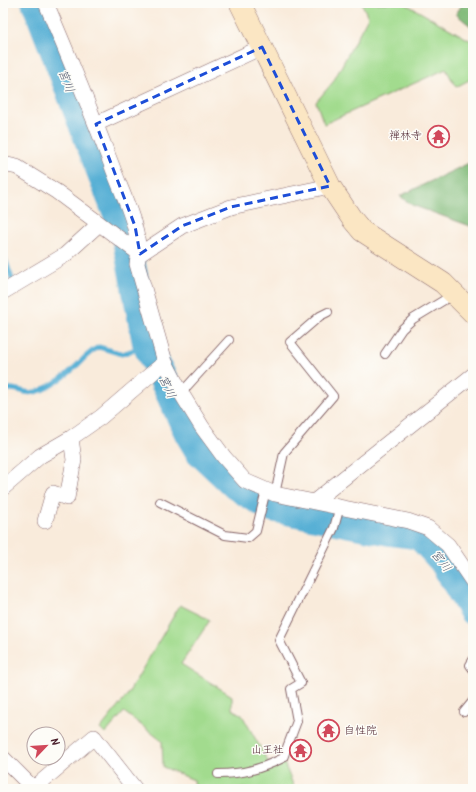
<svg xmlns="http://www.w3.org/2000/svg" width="476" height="792" viewBox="0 0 476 792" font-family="Kalam,'Klee One',sans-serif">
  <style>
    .green { fill: #a2db8e; stroke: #767d5c }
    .forest { fill: #81bb79; stroke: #666d52 }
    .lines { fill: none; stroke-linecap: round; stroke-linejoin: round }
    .stream { stroke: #58b0d5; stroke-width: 5 }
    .river { stroke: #58b0d5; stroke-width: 29 }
    .lane-casing { stroke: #876669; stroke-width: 10 }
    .street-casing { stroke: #876669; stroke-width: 16 }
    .secondary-casing { stroke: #876669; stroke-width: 22 }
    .lane { stroke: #fff; stroke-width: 8 }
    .street { stroke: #fff; stroke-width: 15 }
    .secondary { stroke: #fbe6c3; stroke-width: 21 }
    .marked { fill: none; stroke: #1d4ed8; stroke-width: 3; stroke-dasharray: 8 5; stroke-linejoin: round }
    .labels { text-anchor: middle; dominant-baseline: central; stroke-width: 3; stroke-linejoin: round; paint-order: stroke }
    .poi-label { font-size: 11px; fill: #4a1f2b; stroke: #fdfcf7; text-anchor: end }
    .water-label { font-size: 12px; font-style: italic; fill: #50596f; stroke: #fdfcf7 }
  </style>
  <rect width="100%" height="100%" fill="#fdfcf7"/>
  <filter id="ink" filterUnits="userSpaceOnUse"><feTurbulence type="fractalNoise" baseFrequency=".025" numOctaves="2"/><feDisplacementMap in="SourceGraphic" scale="8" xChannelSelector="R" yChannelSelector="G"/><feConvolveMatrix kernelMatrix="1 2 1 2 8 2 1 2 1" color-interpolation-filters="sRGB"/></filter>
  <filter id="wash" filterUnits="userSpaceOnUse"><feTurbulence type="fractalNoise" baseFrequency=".012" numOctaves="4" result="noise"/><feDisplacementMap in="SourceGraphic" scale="16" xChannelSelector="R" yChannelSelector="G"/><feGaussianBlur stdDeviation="0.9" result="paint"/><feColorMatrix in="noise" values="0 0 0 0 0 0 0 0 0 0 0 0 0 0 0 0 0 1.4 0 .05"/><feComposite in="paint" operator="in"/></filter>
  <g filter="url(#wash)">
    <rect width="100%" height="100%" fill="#f9ebdb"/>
    <path class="green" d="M 365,3 L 404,3 L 473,42 L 473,78 L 456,87 L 446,69 L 324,124 L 316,102 L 333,82 L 368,17 L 362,4 Z
      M 180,605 L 210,620 L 181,664 L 232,696 L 232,709 L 242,715 L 269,763 L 284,763 L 295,789 L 195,789 L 194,780 L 163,767 L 162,741 L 124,712 L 105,734 L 100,729 L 126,697 Z"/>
    <path class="forest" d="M 463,3 L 473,3 L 473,28 L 456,14 Z
      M 473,161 L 473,227 L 412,205 L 400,196 Z"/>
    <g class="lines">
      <path class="stream" d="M 3,253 L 12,279
        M 3,390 C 20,385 23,398 42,390 C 52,385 65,377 73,369 C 82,361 88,352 99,347 L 122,354 L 147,345"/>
      <path class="river" d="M 36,3 L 126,237 L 147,345 L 189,434 L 199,451 L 236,486 L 270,507 L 388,531 L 419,535 L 443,561 L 473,611"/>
    </g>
  </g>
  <g filter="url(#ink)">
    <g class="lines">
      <defs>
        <path id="lane" d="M 385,354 L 402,329 L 413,319 L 454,294
          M 181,393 L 229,340
          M 275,494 L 284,453 L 333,396 L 290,342 L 320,316 L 328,312
          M 160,502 L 225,535 L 248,538 L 256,531 L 266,490
          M 473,660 L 470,665 L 473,669
          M 464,712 L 473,701
          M 218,774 C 243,774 261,769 283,758 L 297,721 L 291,689 L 301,683 L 279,640 L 334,528 L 340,506"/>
        <path id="street" d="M 46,3 C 69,57 91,111 112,166 C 122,194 144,235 137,264 L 165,362 L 181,393 L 202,427 L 224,457 L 245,481 L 275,494 L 408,521 L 428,528 L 448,545 L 473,582
          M 96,124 L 262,47
          M 3,164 L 17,167 L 57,192 L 140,254
          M 140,254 L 182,226 L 231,207 L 330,186
          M 3,292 L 65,255 L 99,224
          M 3,488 L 40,456 L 71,438 L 101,417 L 165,362
          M 315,501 L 473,375
          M 45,521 L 53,493 L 67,498 L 74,460 L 71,438
          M 3,758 L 34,789
          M 34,788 L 94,737 L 135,789"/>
        <path id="secondary" d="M 240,3 L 330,186 L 352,219 L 362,231 L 443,283 L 473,313"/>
      </defs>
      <use href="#lane" class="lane-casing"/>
      <use href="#street" class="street-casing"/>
      <use href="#secondary" class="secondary-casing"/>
      <use href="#lane" class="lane"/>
      <use href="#street" class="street"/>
      <use href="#secondary" class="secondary"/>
    </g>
  </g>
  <path class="marked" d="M 262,47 L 330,186 L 231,207 L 182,226 L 140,254 L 135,226 L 96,124 Z"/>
  <defs>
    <symbol id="temple-ring" viewBox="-11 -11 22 22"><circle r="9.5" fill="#fdfcf7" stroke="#d1495b" stroke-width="1.5"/><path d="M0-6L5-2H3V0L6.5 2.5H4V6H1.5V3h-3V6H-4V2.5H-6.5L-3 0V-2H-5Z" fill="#d1495b"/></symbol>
  </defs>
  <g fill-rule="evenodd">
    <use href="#temple-ring" x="426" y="124" width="25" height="25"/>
    <use href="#temple-ring" x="316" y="718" width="25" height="25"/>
    <use href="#temple-ring" x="288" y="738" width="25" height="25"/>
  </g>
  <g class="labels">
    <g class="poi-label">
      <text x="422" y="136">禅林寺</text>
      <text x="344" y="731" text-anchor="start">自性院</text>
      <text x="284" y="750">山王社</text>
    </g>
    <g class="water-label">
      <text transform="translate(66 81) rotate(69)">宮川</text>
      <text transform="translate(167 387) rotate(65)">宮川</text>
      <text transform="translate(441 561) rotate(52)">宮川</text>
    </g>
  </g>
  <rect width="476" height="792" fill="none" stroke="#fdfcf7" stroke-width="16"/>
  <g transform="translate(46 746) rotate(65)"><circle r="19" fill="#fdfcf7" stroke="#b5a4a5"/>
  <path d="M0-3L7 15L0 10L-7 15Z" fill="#d1495b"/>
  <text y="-6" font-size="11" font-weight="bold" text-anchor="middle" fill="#4a1f2b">N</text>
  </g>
</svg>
